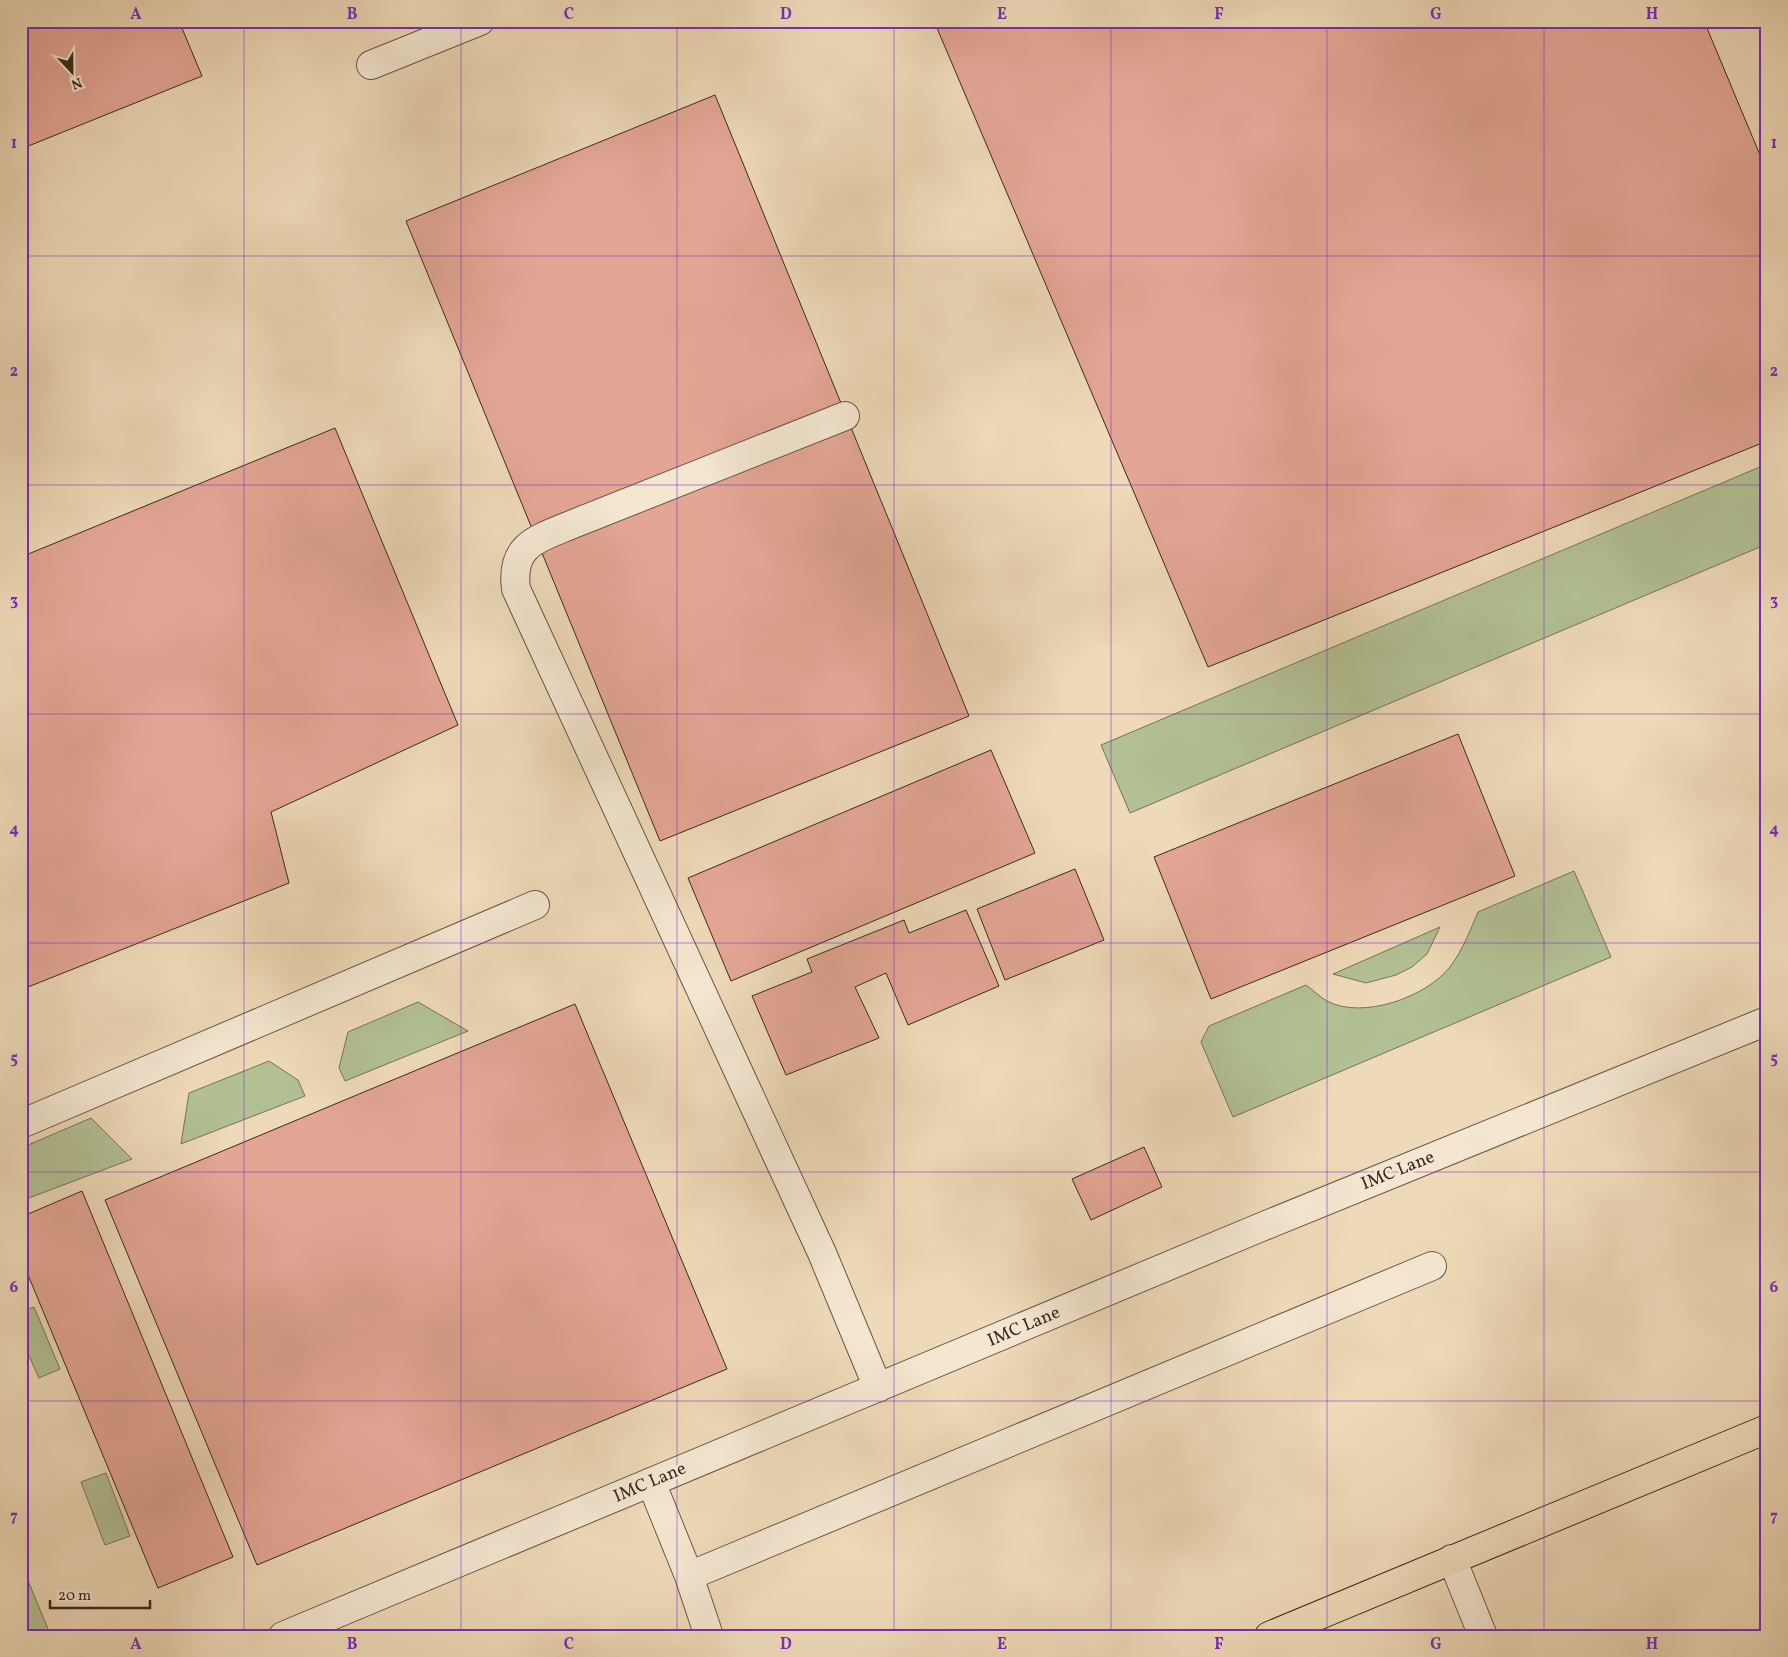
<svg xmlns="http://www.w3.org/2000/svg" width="1788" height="1657" viewBox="0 0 1788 1657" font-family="Vollkorn,serif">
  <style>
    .green { fill: #b2c094; stroke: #767459 }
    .building { fill: #e3a695; stroke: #3b291e }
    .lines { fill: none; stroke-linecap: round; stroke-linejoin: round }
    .minor-casing { stroke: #685544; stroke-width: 30 }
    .major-casing { stroke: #3b291e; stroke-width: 30 }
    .minor { stroke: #f4e6d1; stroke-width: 28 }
    .major { stroke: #eed9b8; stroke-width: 28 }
    .grid { fill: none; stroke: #7b2cbf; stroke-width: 1; stroke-opacity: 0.55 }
    .labels { text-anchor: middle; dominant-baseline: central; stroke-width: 5; stroke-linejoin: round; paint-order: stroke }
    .street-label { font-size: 18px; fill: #3b291e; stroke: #f4e6d1 }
    .neatline { fill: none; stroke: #7b2cbf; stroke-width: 2 }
    .grid-label { font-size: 16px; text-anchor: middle; font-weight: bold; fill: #7b2cbf }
  </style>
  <rect width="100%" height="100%" fill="#eed9b8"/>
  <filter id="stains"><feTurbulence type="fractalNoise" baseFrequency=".004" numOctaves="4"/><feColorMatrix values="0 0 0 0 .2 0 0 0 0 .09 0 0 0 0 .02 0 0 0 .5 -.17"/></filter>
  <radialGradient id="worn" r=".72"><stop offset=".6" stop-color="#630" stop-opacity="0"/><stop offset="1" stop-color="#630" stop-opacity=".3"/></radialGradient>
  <path class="green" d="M 1767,464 L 1767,544 L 1130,813 L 1101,745 Z
    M 1574,871 L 1611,957 L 1233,1117 L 1201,1042 L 1209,1026 L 1306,985 C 1313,990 1320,997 1327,1001 C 1363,1020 1426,997 1450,967 C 1462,951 1470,931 1478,912 Z
    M 1440,927 L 1427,954 L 1412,967 L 1396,975 L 1366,983 L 1333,974 Z
    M 418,1002 L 468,1031 L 345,1081 L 339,1068 L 348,1032 Z
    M 269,1061 L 298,1080 L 305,1096 L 181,1144 L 189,1093 Z
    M 91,1118 L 132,1159 L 21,1201 L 21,1148 Z
    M 34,1307 L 60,1369 L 39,1378 L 21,1338 L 21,1312 Z
    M 106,1473 L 130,1536 L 105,1545 L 81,1482 Z
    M 21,1564 L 51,1636 L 21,1636 Z"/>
  <path class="building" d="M 21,21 L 179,21 L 202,76 L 21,149 Z
    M 934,21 L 1704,21 L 1760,155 L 1767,152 L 1767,441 L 1208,667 Z
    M 715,95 L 969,716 L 660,841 L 406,221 Z
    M 335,428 L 458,725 L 271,812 L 289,883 L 23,989 L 21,985 L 21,557 Z
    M 1458,734 L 1515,876 L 1211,999 L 1154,857 Z
    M 991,750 L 1035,853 L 731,981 L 688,878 Z
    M 1075,869 L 1104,940 L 1005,980 L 977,909 Z
    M 966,910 L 999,986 L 908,1025 L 886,973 L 855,987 L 879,1038 L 786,1075 L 752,996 L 812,972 L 807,959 L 904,920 L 909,933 Z
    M 575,1004 L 727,1369 L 257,1565 L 105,1200 Z
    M 1144,1147 L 1162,1187 L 1091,1220 L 1072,1179 Z
    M 82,1191 L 233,1557 L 158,1588 L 21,1258 L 21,1217 Z"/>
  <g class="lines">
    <defs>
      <path id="minor" d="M 371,65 L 480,21
        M 845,416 L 573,524 C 538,539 510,544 516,589 L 822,1253 L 878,1388
        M 21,1124 L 535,905
        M 651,1482 L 689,1576 L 709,1636
        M 1452,1559 L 1483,1636
        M 689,1576 L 1432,1266
        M 283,1636 L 1259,1228 L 1767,1021"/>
      <path id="major" d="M 1269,1636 L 1767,1429"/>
    </defs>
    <use href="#minor" class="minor-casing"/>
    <use href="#major" class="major-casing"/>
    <use href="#minor" class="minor"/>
    <use href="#major" class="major"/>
  </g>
  <path class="grid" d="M 244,21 L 244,1636M 461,21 L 461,1636M 677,21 L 677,1636M 894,21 L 894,1636M 1111,21 L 1111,1636M 1327,21 L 1327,1636M 1544,21 L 1544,1636M 21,256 L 1767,256M 21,485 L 1767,485M 21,714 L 1767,714M 21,943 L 1767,943M 21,1172 L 1767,1172M 21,1401 L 1767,1401"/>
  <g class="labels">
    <g class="street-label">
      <text transform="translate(1398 1171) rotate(-22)">IMC Lane</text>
      <text transform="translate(1024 1327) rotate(-23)">IMC Lane</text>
      <text transform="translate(650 1483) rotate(-23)">IMC Lane</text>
    </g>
  </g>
  <rect width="1788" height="1657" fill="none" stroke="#eed9b8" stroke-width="55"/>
  <g transform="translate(72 72) rotate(158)" stroke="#f4e6d1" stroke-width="4" paint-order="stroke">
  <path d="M0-4L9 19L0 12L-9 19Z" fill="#3b291e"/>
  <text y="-8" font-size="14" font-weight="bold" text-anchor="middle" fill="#3b291e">N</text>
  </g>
  <path d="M50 1600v8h100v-8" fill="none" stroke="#3b291e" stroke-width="2.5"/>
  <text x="58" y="1600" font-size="15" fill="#3b291e" stroke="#f4e6d1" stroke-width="4" paint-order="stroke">20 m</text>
  <rect x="28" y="28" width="1732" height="1602" class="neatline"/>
  <g class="grid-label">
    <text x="136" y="19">A</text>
    <text x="352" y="19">B</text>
    <text x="569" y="19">C</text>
    <text x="786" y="19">D</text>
    <text x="1002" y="19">E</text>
    <text x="1219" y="19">F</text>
    <text x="1436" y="19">G</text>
    <text x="1652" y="19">H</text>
    <text x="14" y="148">1</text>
    <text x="1774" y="148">1</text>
    <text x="14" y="376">2</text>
    <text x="1774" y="376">2</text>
    <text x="14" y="605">3</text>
    <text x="1774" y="605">3</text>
    <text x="14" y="834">4</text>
    <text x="1774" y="834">4</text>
    <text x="14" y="1063">5</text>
    <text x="1774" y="1063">5</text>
    <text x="14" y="1292">6</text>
    <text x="1774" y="1292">6</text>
    <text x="14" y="1521">7</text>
    <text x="1774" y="1521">7</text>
    <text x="136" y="1649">A</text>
    <text x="352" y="1649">B</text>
    <text x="569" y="1649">C</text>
    <text x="786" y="1649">D</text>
    <text x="1002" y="1649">E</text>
    <text x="1219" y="1649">F</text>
    <text x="1436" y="1649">G</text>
    <text x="1652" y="1649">H</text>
  </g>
  <rect width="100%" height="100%" filter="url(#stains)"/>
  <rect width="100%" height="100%" fill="url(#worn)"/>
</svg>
